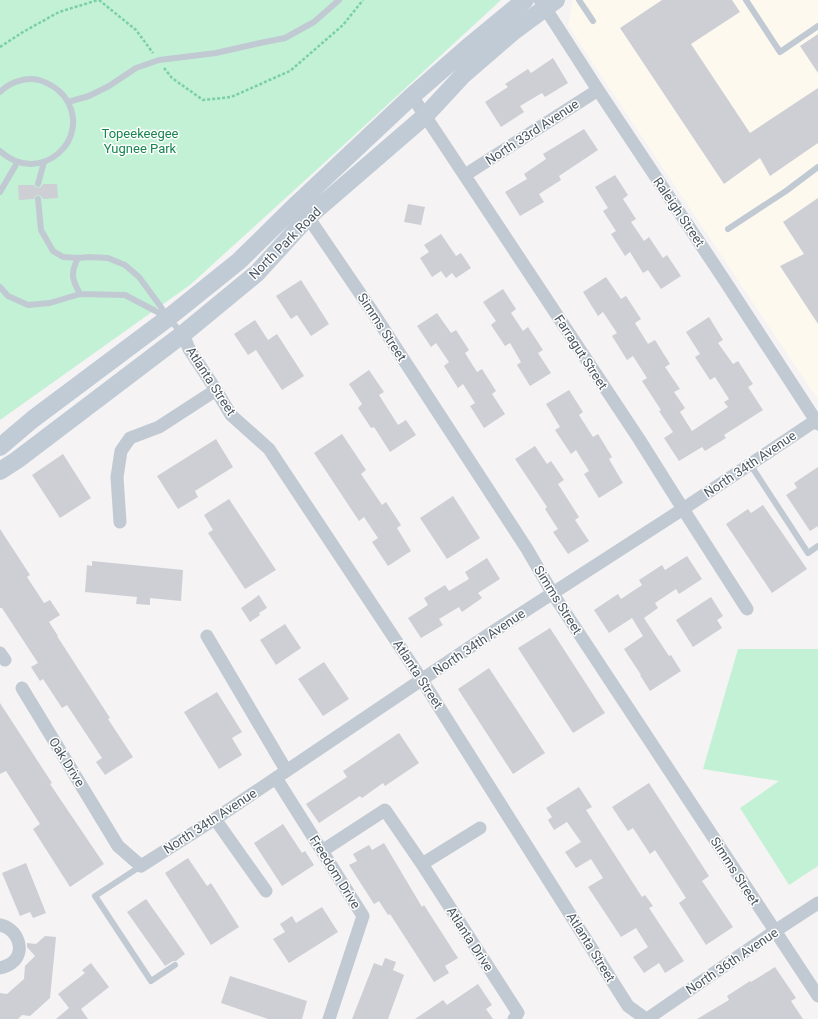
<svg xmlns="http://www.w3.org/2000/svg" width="818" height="1019" viewBox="0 0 818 1019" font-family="Roboto,sans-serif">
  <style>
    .commercial { fill: #fdf9ef }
    .green { fill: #c3f1d5 }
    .building { fill: #cdcfd5 }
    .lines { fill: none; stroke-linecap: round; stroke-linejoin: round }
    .path { stroke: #7ad0a6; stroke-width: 2.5; stroke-dasharray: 3 2; stroke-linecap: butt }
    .lane { stroke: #c1cad2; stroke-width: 6 }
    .street { stroke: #c1cad2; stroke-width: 13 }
    .secondary { stroke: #c1cbd6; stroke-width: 18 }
    .labels { text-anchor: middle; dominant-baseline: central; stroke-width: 3; stroke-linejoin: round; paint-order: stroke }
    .street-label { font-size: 13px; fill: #4a5661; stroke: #fff }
    .park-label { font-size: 13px; fill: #17864f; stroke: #fff }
  </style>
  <rect width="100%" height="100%" fill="#f5f3f3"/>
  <path class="commercial" d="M 573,0 L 818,0 L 818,400 L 568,26 Z"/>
  <path class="green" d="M 0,0 L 501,0 L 335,153 L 190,285 L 0,420 Z
    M 738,649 L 818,649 L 818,866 L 789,885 L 740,808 L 779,781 L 703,769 Z"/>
  <path class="building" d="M 662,0 L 732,0 L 740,12 L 691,44 L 750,133 L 818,88 L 818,143 L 770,176 L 760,158 L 724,184 L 620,28 Z
    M 818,34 L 818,73 L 800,46 Z
    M 553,58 L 568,83 L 545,97 L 542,93 L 520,106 L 524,112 L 501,127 L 485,102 L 508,87 L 505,84 L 528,69 L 531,73 Z
    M 584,129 L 598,150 L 559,176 L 561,180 L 539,194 L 544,202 L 520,216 L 505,192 L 527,179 L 524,174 L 546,159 L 543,154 Z
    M 615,175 L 628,195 L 623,199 L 636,219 L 631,222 L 644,241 L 649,237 L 663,258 L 667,255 L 681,276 L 661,289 L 648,270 L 643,273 L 630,252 L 625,256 L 611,234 L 616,231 L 603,211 L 608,208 L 595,187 Z
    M 43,184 L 57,184 L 58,198 L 43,199 L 41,196 L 38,195 L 35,196 L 34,199 L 19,200 L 18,185 L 34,185 L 35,187 L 39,188 L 41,187 Z
    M 818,198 L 818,324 L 780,266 L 804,254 L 783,222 Z
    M 408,204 L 425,207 L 421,225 L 404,222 Z
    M 441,234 L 456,256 L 461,253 L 471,268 L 456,278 L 452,273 L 446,278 L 441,271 L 432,277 L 420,258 L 429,252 L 424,245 Z
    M 606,277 L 621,299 L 626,296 L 641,319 L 635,323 L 648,344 L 655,340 L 670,364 L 665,367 L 680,389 L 674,392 L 685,408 L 680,412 L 692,431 L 728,407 L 724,402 L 729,399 L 715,377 L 710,380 L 695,357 L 700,354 L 686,332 L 709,317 L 723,340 L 718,343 L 733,364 L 738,361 L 753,384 L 748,387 L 763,410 L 724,435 L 726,438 L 705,451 L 702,447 L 679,461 L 664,438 L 673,432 L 659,411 L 661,410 L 642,381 L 647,378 L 633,356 L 627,360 L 612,336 L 617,333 L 603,312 L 598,316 L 583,292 Z
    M 301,280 L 329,324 L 311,336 L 297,315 L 291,319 L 276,296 Z
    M 503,289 L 516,309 L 511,313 L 523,331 L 528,327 L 543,350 L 538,353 L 551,373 L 530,386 L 517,365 L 521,362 L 510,343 L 505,346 L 491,325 L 496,321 L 483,302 Z
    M 437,313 L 451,333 L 456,330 L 469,350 L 465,353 L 477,372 L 482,369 L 496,391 L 492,394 L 505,414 L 484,428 L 470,406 L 475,403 L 463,384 L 458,388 L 444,366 L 449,362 L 436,343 L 431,347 L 417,326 Z
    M 255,320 L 268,340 L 277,334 L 304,376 L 282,390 L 256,350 L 248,355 L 234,334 Z
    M 369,370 L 384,392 L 379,395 L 398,425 L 406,420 L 416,435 L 390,452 L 374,427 L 371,428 L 358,408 L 362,404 L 349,384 Z
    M 569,390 L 583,412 L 579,415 L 593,437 L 598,434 L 612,457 L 609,459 L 623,483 L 599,498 L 584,474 L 589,471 L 576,450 L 571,454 L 555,430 L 560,427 L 546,404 Z
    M 342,434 L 366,470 L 361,474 L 382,505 L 386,502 L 401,525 L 397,528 L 411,551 L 388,566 L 372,542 L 378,538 L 364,517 L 359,521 L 314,453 Z
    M 216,439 L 233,467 L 195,491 L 198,497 L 178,509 L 157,476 Z
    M 535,446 L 547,464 L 551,461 L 564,480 L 558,484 L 579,517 L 575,520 L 589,541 L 568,554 L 553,532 L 558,529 L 545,509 L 547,507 L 515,459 Z
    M 63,454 L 91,498 L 60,518 L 32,475 Z
    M 818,467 L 818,526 L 810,531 L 786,495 L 797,488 L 794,483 Z
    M 453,496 L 480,538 L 447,559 L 420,518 Z
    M 229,499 L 276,570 L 245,589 L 208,533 L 213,530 L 204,515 Z
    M 763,505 L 807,569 L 772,593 L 726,524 L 748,509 L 751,513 Z
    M 0,529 L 30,575 L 27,577 L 44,603 L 50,600 L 60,615 L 49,622 L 58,636 L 57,636 L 110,718 L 108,719 L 133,757 L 105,775 L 96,762 L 102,758 L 67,705 L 62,708 L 43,679 L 40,681 L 31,667 L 38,663 L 2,608 L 0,608 Z
    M 687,556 L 702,579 L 679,594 L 676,589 L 655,603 L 658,608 L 644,618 L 669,656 L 671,655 L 681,671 L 650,691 L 640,675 L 641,675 L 624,649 L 643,636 L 632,618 L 609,633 L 594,610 L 618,594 L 621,599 L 642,585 L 639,580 L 662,565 L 665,570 Z
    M 487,558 L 500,579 L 478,593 L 482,598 L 462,612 L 459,607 L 439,619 L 443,625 L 421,638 L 408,618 L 428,605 L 424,598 L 445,585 L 449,591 L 469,579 L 465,572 Z
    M 92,561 L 183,570 L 181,601 L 150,598 L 150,605 L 136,604 L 137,597 L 85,592 L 87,565 L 92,566 Z
    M 259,595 L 267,608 L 259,613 L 260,615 L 250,622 L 241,608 Z
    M 711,597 L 723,616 L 717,620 L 722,628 L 693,647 L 676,620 Z
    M 285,624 L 301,648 L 276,665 L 260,640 Z
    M 550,628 L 605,713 L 573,733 L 518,648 Z
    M 324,662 L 349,699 L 323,716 L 298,679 Z
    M 489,668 L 545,753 L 513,774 L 458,689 Z
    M 217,692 L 242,732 L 232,738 L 242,755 L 219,769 L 184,712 Z
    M 0,703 L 52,783 L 50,784 L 104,864 L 70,887 L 33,829 L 40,824 L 6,771 L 0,774 Z
    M 399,733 L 419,763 L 385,786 L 383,783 L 362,798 L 360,796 L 319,823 L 306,804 L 347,777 L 343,771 Z
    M 649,783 L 709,876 L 702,881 L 733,927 L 706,945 L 679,903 L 686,898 L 655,850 L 650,854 L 633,828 L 628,831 L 612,807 Z
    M 579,787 L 592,807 L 586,810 L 642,897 L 645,895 L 653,906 L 649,908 L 684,961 L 665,973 L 659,963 L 644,973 L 633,957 L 648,947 L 636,928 L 621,937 L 588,887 L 603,878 L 591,859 L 576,868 L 565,852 L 581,842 L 567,822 L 554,830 L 548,820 L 552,817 L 546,808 Z
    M 283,824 L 302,853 L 305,851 L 314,865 L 282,886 L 254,843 Z
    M 384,843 L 422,907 L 424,905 L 458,958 L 445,966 L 449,973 L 434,982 L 390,914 L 388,915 L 379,901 L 374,904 L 349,865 L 357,861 L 353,854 L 369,845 L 372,850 Z
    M 188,858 L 207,886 L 211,883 L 239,927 L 211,945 L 165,873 Z
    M 26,863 L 46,913 L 33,918 L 30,912 L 20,916 L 2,873 Z
    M 146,899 L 185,954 L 176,961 L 173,961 L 165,966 L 127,912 Z
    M 322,907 L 338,932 L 289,963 L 273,939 L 285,932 L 280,924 L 292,916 L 296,923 Z
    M 45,936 L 56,937 L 50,998 L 30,1016 L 22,1015 L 18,1019 L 0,1019 L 0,993 L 7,994 L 24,979 L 25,966 L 35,956 L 27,947 L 27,943 L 36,944 Z
    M 385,958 L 396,962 L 393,970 L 404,975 L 388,1019 L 352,1019 L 374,963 L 382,966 Z
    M 91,963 L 109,987 L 81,1009 L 88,1019 L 56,1019 L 69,1008 L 58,994 L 85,973 L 82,970 Z
    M 775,967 L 796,998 L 791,1001 L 803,1019 L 697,1019 L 729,1000 L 727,996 L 750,981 L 751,982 Z
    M 230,976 L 307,1001 L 302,1019 L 268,1019 L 221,1003 Z
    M 478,984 L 492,1005 L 486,1009 L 493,1019 L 415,1019 L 443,1000 L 447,1005 Z"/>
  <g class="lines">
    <path class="path" d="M 99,0 L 136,30 L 153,53
      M 0,47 L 23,32 L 59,12 L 98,0
      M 164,68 L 172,78 L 203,100 L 231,97 L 290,71 L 343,25 L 363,0"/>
    <path class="lane" d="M 579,0 L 593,21
      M 746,0 L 780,52 L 818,26
      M 0,92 C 10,82 25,77 39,80 C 49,83 57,88 64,96 C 95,138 40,188 0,151
      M 68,102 L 89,96 L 109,86 L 136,68 L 159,60 L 216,53 L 260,43 L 285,38 L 314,22 L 339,0
      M 38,184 L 44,162
      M 0,192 L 17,163
      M 38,199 L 41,230 L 53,251 L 63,257 L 78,258 L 89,257 L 108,258 L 125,265 L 139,277 L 161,307 L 168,318 L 182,333
      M 728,229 L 786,191 L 818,167
      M 78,258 C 70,274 72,279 80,294
      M 0,287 L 8,296 L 28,305 L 50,303 L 80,294 L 125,295 L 167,317
      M 750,464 L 808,553 L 818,546
      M 141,866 L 95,896 L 151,981 L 175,965"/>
    <path class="street" d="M 540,0 L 598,90 L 723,278 L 818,424
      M 412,96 L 639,439 L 683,509 L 747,609
      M 465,175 L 598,90
      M 303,212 L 308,217 L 370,308 L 527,549 L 553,594 L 818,996
      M 183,334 L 189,349 L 216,390 L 231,415 L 269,449 L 422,680 L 628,1006 L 646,1019
      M 120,522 L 117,477 L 121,451 L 130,438 L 159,427 L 216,390
      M 207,636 L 286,770
      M 0,653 L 5,660
      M 22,688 L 118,846 L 141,866 L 215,819 L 488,635 L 683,509 L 818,419
      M 276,778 L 363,916 L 329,1019
      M 215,819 L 266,891
      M 322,851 L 385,810 L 422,864 L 480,828
      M 422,864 L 518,1013 L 514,1019
      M 0,925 C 16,928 26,948 14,961 C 10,965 5,967 0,968
      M 647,1019 L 775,931 L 818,903"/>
    <path class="secondary" d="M 0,447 L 33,419 L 168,318 L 239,261 L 297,204 L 412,96 L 467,48 L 525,0
      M 0,471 L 17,460 L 183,334 L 257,273 L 308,217 L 425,116 L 463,75 L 514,31 L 556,0"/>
  </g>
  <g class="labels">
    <g class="street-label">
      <text transform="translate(532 132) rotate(-33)">North 33rd Avenue</text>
      <text transform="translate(679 212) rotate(56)">Raleigh Street</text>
      <text transform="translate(285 243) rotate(-45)">North Park Road</text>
      <text transform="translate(382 327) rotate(57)">Simms Street</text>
      <text transform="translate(581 352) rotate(57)">Farragut Street</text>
      <text transform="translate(211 381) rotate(57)">Atlanta Street</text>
      <text transform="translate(750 464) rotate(-34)">North 34th Avenue</text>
      <text transform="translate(558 600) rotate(58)">Simms Street</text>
      <text transform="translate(479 642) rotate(-34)">North 34th Avenue</text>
      <text transform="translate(418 674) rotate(57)">Atlanta Street</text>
      <text transform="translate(67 762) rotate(58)">Oak Drive</text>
      <text transform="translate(210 821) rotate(-33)">North 34th Avenue</text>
      <text transform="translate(735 871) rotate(57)">Simms Street</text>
      <text transform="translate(335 872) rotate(58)">Freedom Drive</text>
      <text transform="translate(470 939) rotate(57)">Atlanta Drive</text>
      <text transform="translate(591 947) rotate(58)">Atlanta Street</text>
      <text transform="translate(732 961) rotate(-34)">North 36th Avenue</text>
    </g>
    <g class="park-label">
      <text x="140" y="133">Topeekeegee<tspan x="140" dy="15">Yugnee Park</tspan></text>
    </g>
  </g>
</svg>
